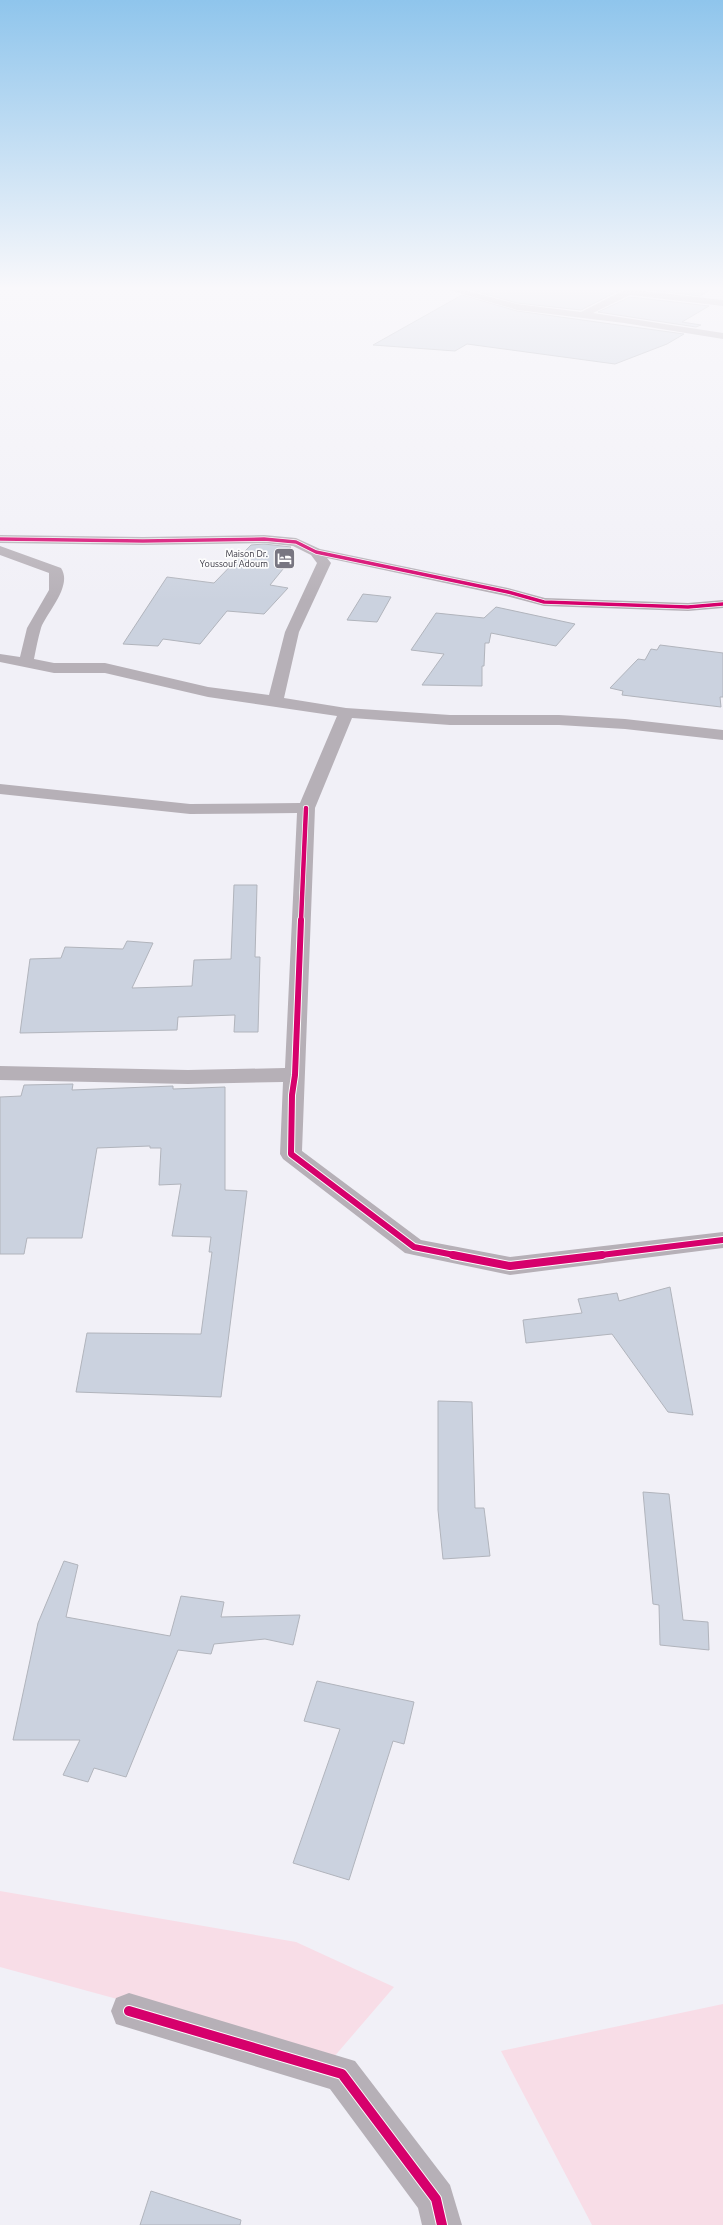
<svg xmlns="http://www.w3.org/2000/svg" width="723" height="2225" viewBox="0 0 723 2225" font-family="Ubuntu,sans-serif">
  <style>
    .green { fill: #f8dde7 }
    .building { fill: #cbd2df; stroke: #b1b4bc }
    .lines { fill: none; stroke-linecap: round; stroke-linejoin: round }
    .minor { fill: #b6b0b7; fill-rule: evenodd }
    .cycleway-far4-casing { stroke: #fcfcfc; stroke-width: 5 }
    .cycleway-far3-casing { stroke: #fcfcfc; stroke-width: 6 }
    .cycleway-far2-casing { stroke: #fcfcfc; stroke-width: 8 }
    .cycleway-far1-casing { stroke: #fcfcfc; stroke-width: 10 }
    .cycleway-casing { stroke: #fcfcfc; stroke-width: 12 }
    .cycleway-far4 { stroke: #d6006c; stroke-width: 3.5 }
    .cycleway-far3 { stroke: #d6006c; stroke-width: 4.5 }
    .cycleway-far2 { stroke: #d6006c; stroke-width: 6 }
    .cycleway-far1 { stroke: #d6006c; stroke-width: 8 }
    .cycleway { stroke: #d6006c; stroke-width: 10 }
    .labels { text-anchor: middle; dominant-baseline: central; stroke-width: 3.5; stroke-linejoin: round; paint-order: stroke }
    .far-poi-label { font-size: 9px; fill: #373541; stroke: #fcfcfc; text-anchor: end }
  </style>
  <rect width="100%" height="100%" fill="#f1f0f7"/>
  <path class="green" d="M 0,1891 L 296,1942 L 394,1987 L 333,2058 L 0,1967 Z
    M 723,2004 L 723,2225 L 592,2225 L 501,2051 Z"/>
  <path class="building" d="M 473,289 L 622,289 L 581,310 L 517,303 L 471,290 Z
    M 642,289 L 711,289 L 700,296 Z
    M 462,295 L 517,311 L 684,334 L 667,344 L 615,364 L 467,344 L 455,351 L 373,345 Z
    M 630,297 L 709,306 L 682,322 L 701,325 L 696,327 L 598,312 Z
    M 264,544 L 291,547 L 281,557 L 292,558 L 270,585 L 288,588 L 264,614 L 227,611 L 200,644 L 163,639 L 158,646 L 123,644 L 167,577 L 214,583 L 251,545 Z
    M 363,594 L 391,597 L 377,622 L 347,620 Z
    M 496,607 L 575,624 L 556,646 L 491,633 L 489,643 L 485,643 L 484,666 L 482,666 L 482,686 L 422,685 L 444,654 L 411,650 L 436,613 L 484,618 Z
    M 660,645 L 723,653 L 723,697 L 720,697 L 721,707 L 622,695 L 623,691 L 610,688 L 638,659 L 645,660 L 651,649 L 657,650 Z
    M 234,885 L 257,885 L 255,957 L 260,957 L 258,1032 L 234,1032 L 235,1015 L 178,1017 L 177,1030 L 20,1033 L 30,959 L 61,958 L 65,947 L 123,949 L 127,941 L 153,943 L 132,988 L 192,986 L 194,960 L 231,959 Z
    M 73,1084 L 72,1090 L 173,1086 L 173,1089 L 225,1087 L 225,1190 L 247,1191 L 221,1397 L 76,1392 L 87,1333 L 201,1334 L 212,1252 L 209,1252 L 211,1237 L 172,1236 L 181,1184 L 159,1185 L 161,1148 L 150,1148 L 150,1146 L 97,1148 L 82,1238 L 27,1238 L 24,1254 L 0,1254 L 0,1097 L 21,1096 L 24,1085 Z
    M 670,1287 L 693,1415 L 668,1412 L 612,1334 L 526,1343 L 523,1320 L 582,1313 L 578,1299 L 617,1293 L 619,1301 Z
    M 438,1401 L 472,1402 L 475,1508 L 484,1508 L 490,1556 L 443,1559 L 438,1510 Z
    M 643,1492 L 669,1494 L 683,1620 L 708,1622 L 709,1650 L 660,1645 L 659,1605 L 653,1604 Z
    M 64,1561 L 78,1565 L 66,1617 L 170,1636 L 181,1596 L 224,1602 L 221,1617 L 300,1615 L 293,1645 L 265,1639 L 214,1644 L 211,1654 L 178,1650 L 126,1777 L 94,1768 L 88,1782 L 63,1775 L 80,1740 L 13,1740 L 38,1623 Z
    M 317,1681 L 414,1702 L 404,1744 L 393,1741 L 349,1880 L 293,1863 L 340,1729 L 304,1721 Z
    M 151,2191 L 241,2220 L 240,2225 L 140,2225 Z"/>
  <g class="lines">
    <path class="minor" d="M 446,289 L 461,289 L 517,304 L 581,312 L 626,289 L 723,300 L 723,306 L 630,295 L 593,313 L 723,333 L 723,339 L 624,323 L 517,310 Z
      M 0,535 L 143,537 L 264,535 L 296,538 L 320,549 L 508,588 L 545,598 L 688,603 L 723,600 L 723,608 L 688,611 L 544,606 L 506,596 L 327,558 L 331,563 L 299,632 L 284,698 L 346,708 L 450,715 L 559,715 L 625,719 L 723,730 L 723,740 L 625,729 L 559,725 L 450,725 L 352,718 L 315,808 L 302,1151 L 421,1240 L 510,1257 L 723,1232 L 723,1248 L 510,1275 L 414,1255 L 405,1253 L 283,1159 L 280,1154 L 283,1082 L 188,1084 L 0,1080 L 0,1066 L 188,1070 L 285,1068 L 297,813 L 190,814 L 0,794 L 0,784 L 190,804 L 300,803 L 337,716 L 208,697 L 105,673 L 54,673 L 0,662 L 0,654 L 20,657 L 27,628 L 49,590 L 49,573 L 0,555 L 0,546 L 61,568 C 73,586 47,612 41,628 C 38,638 36,649 34,659 L 54,663 L 105,663 L 208,687 L 269,695 L 285,632 L 317,563 L 311,555 L 293,546 L 264,543 L 143,545 L 0,543 Z
      M 129,1993 L 355,2061 L 450,2185 L 462,2225 L 422,2225 L 418,2208 L 330,2089 L 116,2024 L 111,2011 L 116,1998 Z"/>
    <defs>
      <path id="cycleway-far4" d="M 0,539 L 143,541 L 264,539 L 296,542 L 316,552 L 508,592 L 544,602 L 688,607 L 723,604"/>
      <path id="cycleway-far3" d="M 301,921 L 306,808"/>
      <path id="cycleway-far2" d="M 301,920 L 295,1075 L 292,1095 L 291,1154 L 414,1247 L 459,1256
        M 593,1256 L 723,1240"/>
      <path id="cycleway-far1" d="M 453,1255 L 510,1266 L 602,1255"/>
      <path id="cycleway" d="M 129,2011 L 342,2074 L 436,2199 L 442,2225"/>
    </defs>
    <use href="#cycleway-far4" class="cycleway-far4-casing"/>
    <use href="#cycleway-far3" class="cycleway-far3-casing"/>
    <use href="#cycleway-far2" class="cycleway-far2-casing"/>
    <use href="#cycleway-far1" class="cycleway-far1-casing"/>
    <use href="#cycleway" class="cycleway-casing"/>
    <use href="#cycleway-far4" class="cycleway-far4"/>
    <use href="#cycleway-far3" class="cycleway-far3"/>
    <use href="#cycleway-far2" class="cycleway-far2"/>
    <use href="#cycleway-far1" class="cycleway-far1"/>
    <use href="#cycleway" class="cycleway"/>
  </g>
  <linearGradient id="sky" x2="0" y2="1"><stop stop-color="#8fc5ec"/><stop offset="0.48" stop-color="#f9f8fb"/><stop offset="1" stop-color="#f9f8fb" stop-opacity="0"/></linearGradient>
  <rect width="723" height="601" fill="url(#sky)"/>
  <defs>
    <symbol id="hotel-square" viewBox="-11 -11 22 22"><rect x="-9" y="-9" width="18" height="18" rx="4" fill="#787681" stroke="#fcfcfc"/><path d="M-6-4.5h1.5V1H6V5H4.5V3h-9V5H-6ZM-4 0a1.8 1.8 0 1 1 3.6 0ZM.5 0V-2.5h3Q6-2.5 6 0Z" fill="#fff"/></symbol>
  </defs>
  <g fill-rule="evenodd">
    <use href="#hotel-square" x="272" y="546" width="25" height="25"/>
  </g>
  <g class="labels">
    <g class="far-poi-label">
      <text x="268" y="554">Maison Dr.<tspan x="268" dy="10">Youssouf Adoum</tspan></text>
    </g>
  </g>
</svg>
